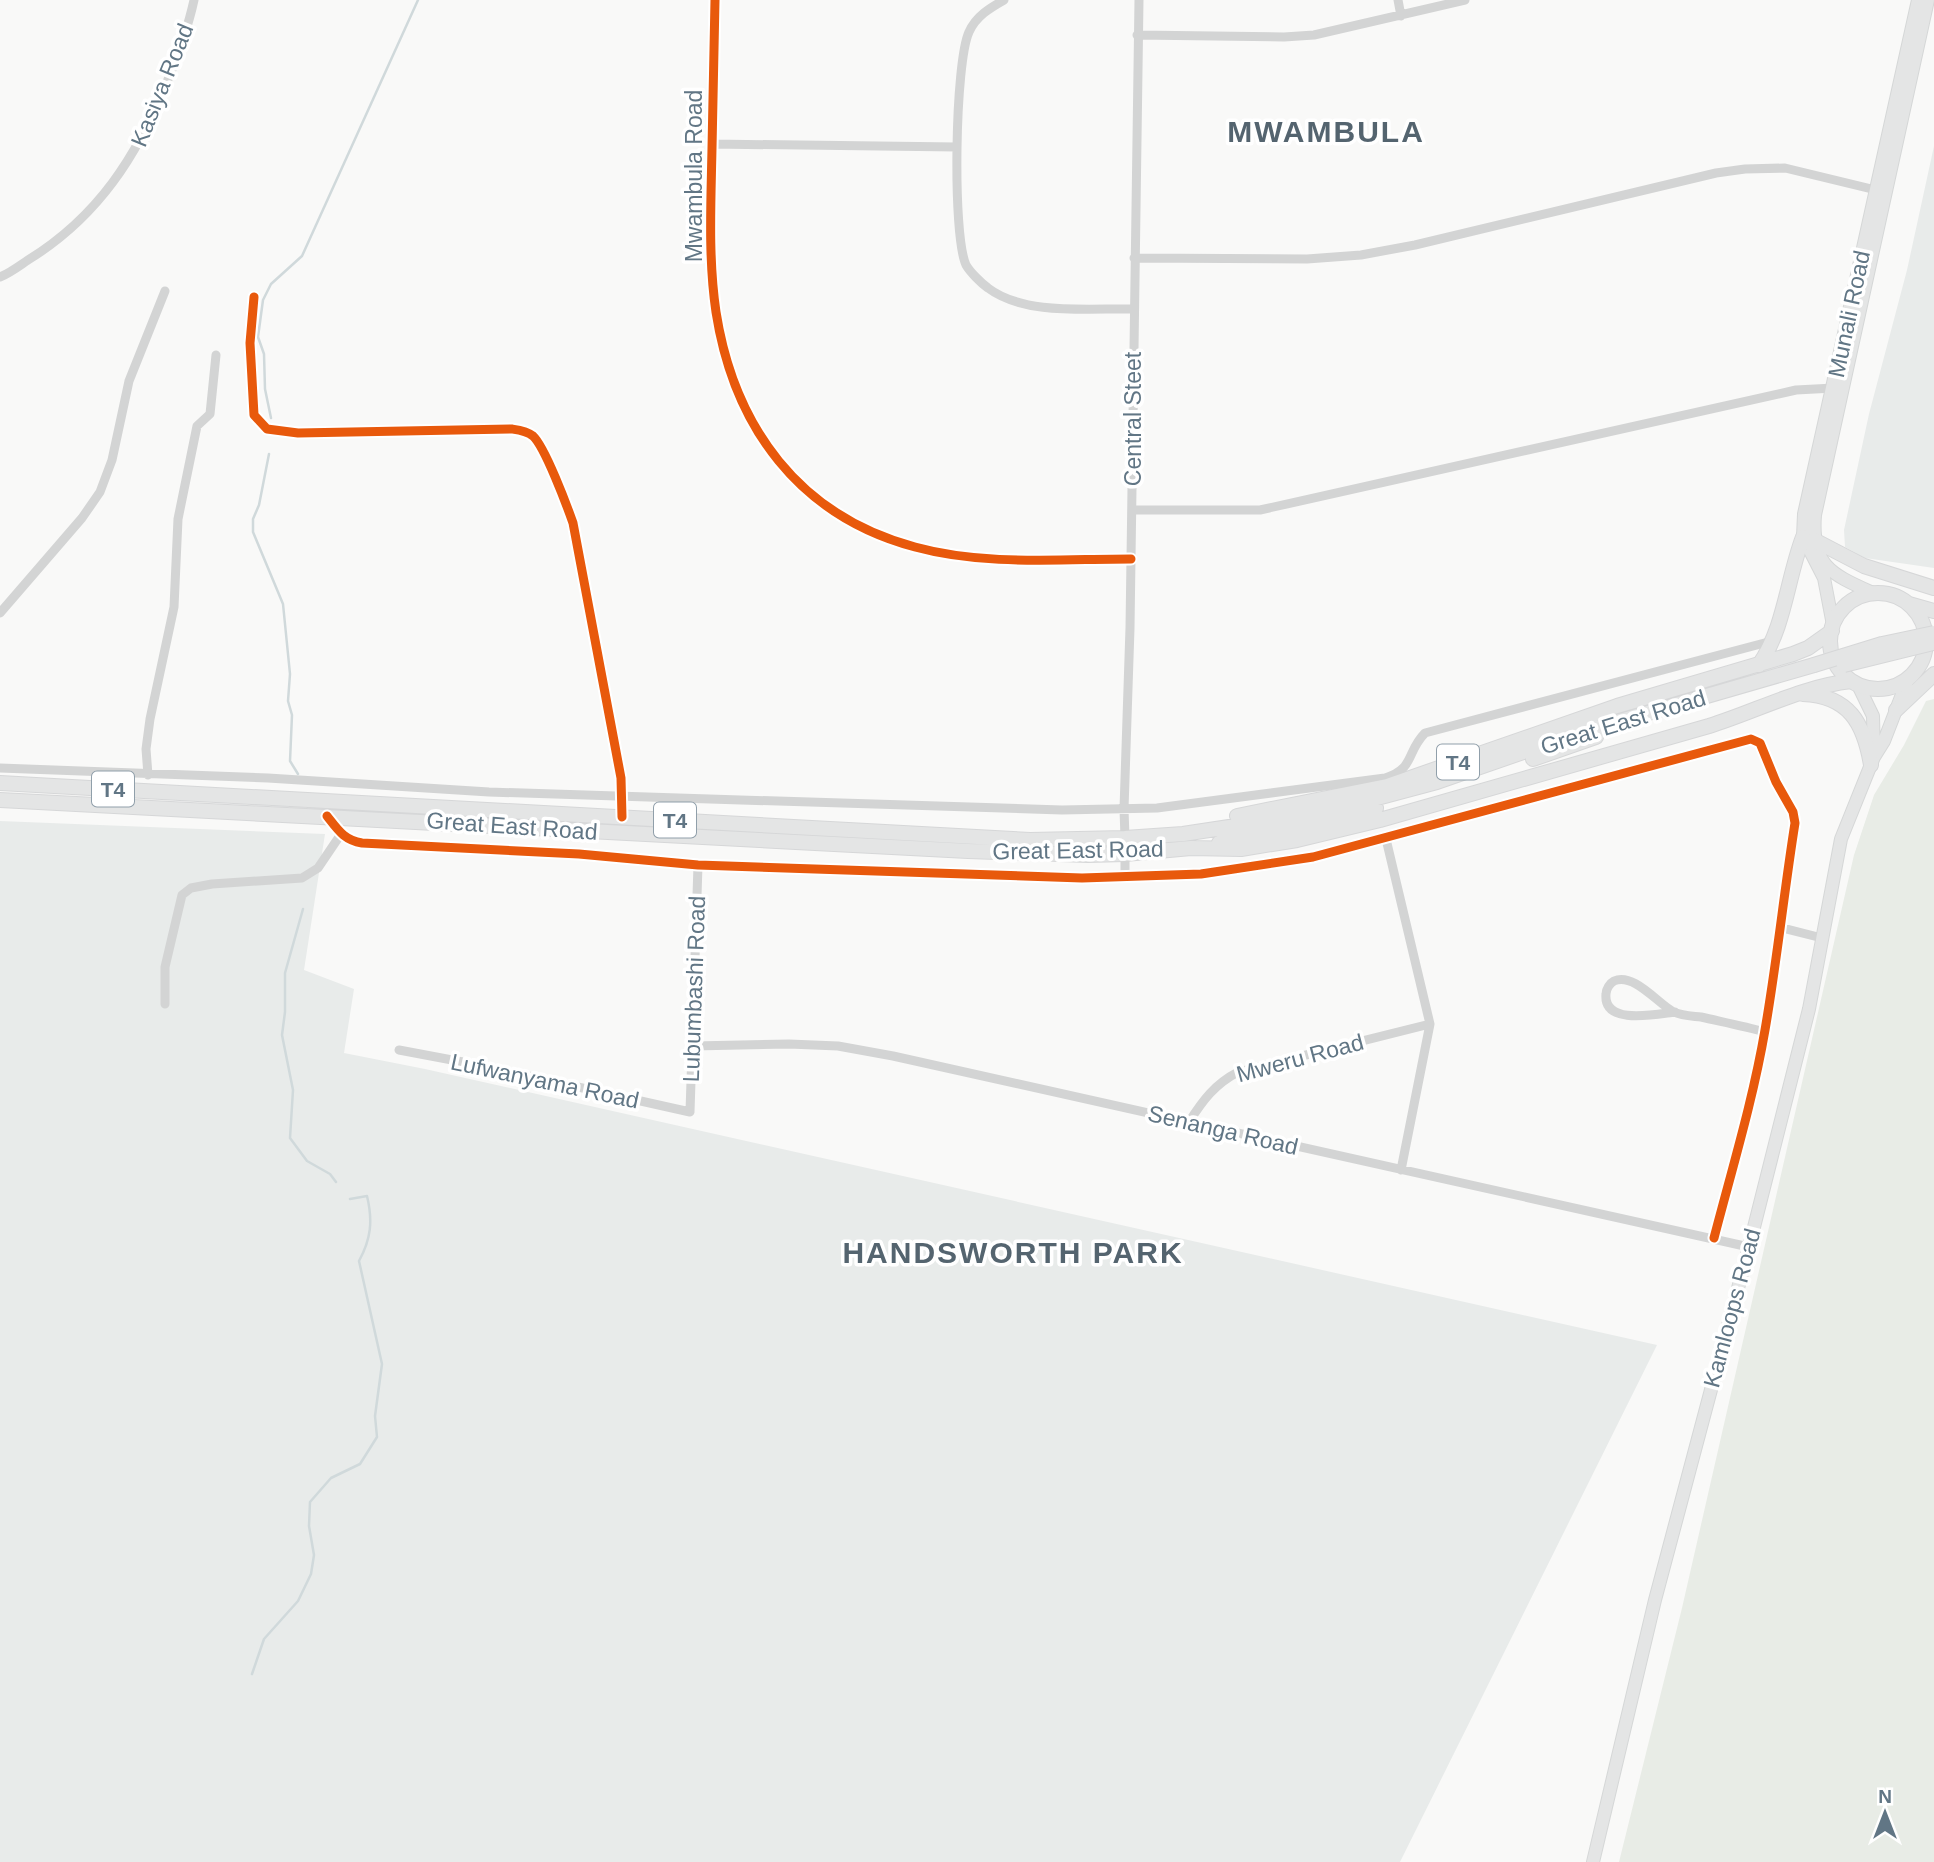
<svg xmlns="http://www.w3.org/2000/svg" width="1934" height="1862" viewBox="0 0 1934 1862" font-family="Arial,sans-serif">
  <style>
    .built { fill: #e8ebea }
    .green { fill: #e8ece6 }
    .lines { fill: none; stroke-linecap: round; stroke-linejoin: round }
    .stream { stroke: #d0d9db; stroke-width: 2.5 }
    .secondary-casing { stroke: #d5d7d7; stroke-width: 14 }
    .primary-casing { stroke: #d6d7d8; stroke-width: 16 }
    .minor { stroke: #d3d4d4; stroke-width: 9 }
    .secondary { stroke: #e4e5e5; stroke-width: 12 }
    .primary { stroke: #e4e5e5; stroke-width: 14 }
    .primary-bridge-casing { stroke: #d6d7d8; stroke-width: 16; stroke-linecap: butt }
    .primary-bridge { stroke: #e4e5e5; stroke-width: 14 }
    .cycleway-casing { stroke: #fff; stroke-width: 13 }
    .cycleway { stroke: #e8590c; stroke-width: 9 }
    .labels { text-anchor: middle; dominant-baseline: central; stroke-width: 7; stroke-linejoin: round; paint-order: stroke }
    .shield { fill: #fff; stroke: #909faa; stroke-width: 2 }
    .shield-label { font-size: 21px; font-weight: bold; fill: #617685 }
    .street-label { font-size: 23px; fill: #617685; stroke: #fff }
    .district-label { font-size: 30px; font-weight: bold; letter-spacing: 2px; fill: #54646f; stroke: #fff }
  </style>
  <rect width="100%" height="100%" fill="#f9f9f8"/>
  <path class="built" d="M 1934,146 L 1934,568 L 1865,558 L 1845,547 L 1844,530 L 1869,414 L 1907,270 Z
    M 0,821 L 325,834 L 304,970 L 354,989 L 344,1053 L 425,1069 L 1657,1345 L 1400,1862 L 0,1862 Z"/>
  <path class="green" d="M 1934,699 L 1934,1862 L 1619,1862 L 1682,1608 L 1854,855 L 1874,795 L 1904,745 L 1926,701 Z"/>
  <g class="lines">
    <path class="stream" d="M 271,418 L 265,389 L 264,354 L 258,337 L 263,300 L 271,284 L 302,256 L 418,0
      M 269,454 L 259,505 L 253,519 L 253,532 L 283,604 L 290,674 L 288,701 L 292,715 L 290,761 L 298,774
      M 303,909 L 285,973 L 285,1012 L 282,1035 L 293,1090 L 290,1138 L 307,1161 L 330,1174 L 336,1182
      M 252,1674 L 264,1639 L 298,1601 L 311,1574 L 314,1555 L 309,1526 L 310,1502 L 331,1478 L 360,1464 L 377,1437 L 375,1416 L 382,1364 L 359,1261 C 371,1239 373,1221 367,1196 L 350,1199"/>
    <defs>
      <path id="secondary" d="M 1873,593 C 1831,574 1811,566 1815,515 L 1928,0
        M 1833,625 L 1824,578 L 1803,537 L 1804,514 L 1918,0
        M 1858,685 L 1873,716 L 1874,756
        M 1593,1862 L 1655,1600 L 1749,1247 L 1809,1009 L 1841,839 L 1874,757 L 1884,741 L 1908,679"/>
      <path id="primary" d="M 1814,540 L 1864,566 L 1934,588
        M1830 641a48 48 0 1 1 96 0a48 48 0 1 1-96 0Z
        M 1909,604 L 1934,611
        M 1759,665 C 1785,627 1787,579 1803,537
        M 1803,694 C 1849,696 1864,723 1871,765
        M 1896,710 L 1934,674
        M 1533,759 L 1596,737
        M 0,783 L 1030,840 L 1125,838 L 1183,834 L 1321,813 L 1437,782 L 1572,735 L 1814,665
        M 0,800 L 968,851 L 1088,855 L 1125,854 L 1191,848 L 1241,849 L 1297,840 L 1380,820 L 1709,726 C 1757,711 1801,687 1851,681
        M 1237,816 L 1387,786 L 1617,706 L 1793,654 L 1808,648 L 1832,631
        M 1219,843 L 1324,823 L 1376,808"/>
    </defs>
    <use href="#secondary" class="secondary-casing"/>
    <use href="#primary" class="primary-casing"/>
    <path class="minor" d="M 715,0 C 714,49 713,99 712,148 C 711,202 708,258 716,312 C 734,427 799,516 915,547 C 984,566 1060,559 1131,559
      M 1004,0 C 990,8 976,16 969,32 C 955,62 952,234 966,265 C 970,272 981,283 988,288 C 1025,316 1090,308 1134,309
      M 1398,0 L 1401,16
      M 1137,35 L 1284,37 L 1314,35 L 1465,0
      M 712,144 L 957,147
      M 1134,258 L 1307,259 L 1361,255 L 1415,245 L 1716,173 L 1745,169 L 1785,168 L 1880,191
      M 0,277 C 10,273 19,266 28,260 C 98,217 137,156 167,82 C 178,55 188,28 194,0
      M 254,297 L 250,343 L 254,415 L 267,429 L 298,433 L 512,429 C 519,430 527,431 533,436 C 545,447 567,506 573,523 L 621,778 L 622,817
      M 1132,510 L 1260,510 L 1796,390 L 1834,388
      M 0,613 L 82,518 L 100,492 L 112,460 L 129,381 L 165,291
      M 0,768 L 268,778 L 489,792 L 1062,810 L 1157,808 L 1385,778 C 1415,769 1406,752 1425,733 L 1772,641
      M 148,775 L 146,749 L 150,719 L 174,607 L 178,519 L 197,426 L 210,414 L 216,355
      M 328,818 C 339,831 345,840 362,843 L 579,854 L 698,865 L 1082,878 L 1201,874 L 1313,857 L 1751,739 L 1760,743 L 1776,782 L 1793,812 L 1795,823 C 1784,892 1777,961 1765,1030 C 1753,1100 1732,1169 1714,1238
      M 1125,838 L 1124,809 L 1130,628 L 1139,0
      M 1386,839 L 1430,1024 L 1401,1170
      M 1125,878 L 1125,854
      M 1779,927 L 1822,938
      M 165,1004 L 165,967 L 182,895 L 191,888 L 212,884 L 302,878 L 318,868 L 341,834
      M 1675,1012 C 1657,1014 1603,1026 1606,994 C 1606,989 1610,983 1614,981 C 1634,972 1659,1005 1674,1012 C 1682,1016 1693,1016 1701,1017 C 1723,1022 1744,1026 1765,1032
      M 693,1046 L 789,1044 L 838,1046 L 893,1056 L 1749,1247
      M 399,1050 L 484,1066 L 690,1112 L 698,865
      M 1189,1122 C 1203,1100 1215,1084 1238,1072 L 1430,1024"/>
    <use href="#secondary" class="secondary"/>
    <use href="#primary" class="primary"/>
    <defs>
      <path id="primary-bridge" d="M 1814,665 L 1882,644 L 1934,633
        M 1844,665 L 1933,643"/>
    </defs>
    <use href="#primary-bridge" class="primary-bridge-casing"/>
    <use href="#primary-bridge" class="primary-bridge"/>
    <defs>
      <path id="cycleway" d="M 715,0 C 714,49 713,99 712,148 C 711,202 708,258 716,312 C 734,427 799,516 915,547 C 984,566 1060,559 1131,559
        M 254,297 L 250,343 L 254,415 L 267,429 L 298,433 L 512,429 C 519,430 527,431 533,436 C 545,447 567,506 573,523 L 621,778 L 622,817
        M 327,816 C 338,830 344,840 362,843 L 579,854 L 698,865 L 1082,878 L 1201,874 L 1313,857 L 1751,739 L 1760,743 L 1776,782 L 1793,812 L 1795,823 C 1784,892 1777,961 1765,1030 C 1753,1100 1732,1169 1714,1238"/>
    </defs>
    <use href="#cycleway" class="cycleway-casing"/>
    <use href="#cycleway" class="cycleway"/>
  </g>
  <g class="labels">
    <g class="shield">
      <rect x="1437" y="744.5" width="42" height="35" rx="5"/>
      <rect x="92" y="771.5" width="42" height="35" rx="5"/>
      <rect x="654" y="802.5" width="42" height="35" rx="5"/>
    </g>
    <g class="shield-label">
      <text x="1458" y="762">T4</text>
      <text x="113" y="789">T4</text>
      <text x="675" y="820">T4</text>
    </g>
    <g class="street-label">
      <text transform="translate(162 85) rotate(-68)">Kasiya Road</text>
      <text transform="translate(694 176) rotate(-90)">Mwambula Road</text>
      <text transform="translate(1849 314) rotate(-78)">Munali Road</text>
      <text transform="translate(1133 419) rotate(-90)">Central Steet</text>
      <text transform="translate(1623 722) rotate(-17)">Great East Road</text>
      <text transform="translate(512 826) rotate(4)">Great East Road</text>
      <text transform="translate(1078 850) rotate(-1)">Great East Road</text>
      <text transform="translate(694 989) rotate(-88)">Lubumbashi Road</text>
      <text transform="translate(1300 1058) rotate(-15)">Mweru Road</text>
      <text transform="translate(545 1081) rotate(12)">Lufwanyama Road</text>
      <text transform="translate(1223 1130) rotate(13)">Senanga Road</text>
      <text transform="translate(1732 1308) rotate(-75)">Kamloops Road</text>
    </g>
    <g class="district-label">
      <text x="1326" y="131">MWAMBULA</text>
      <text x="1013" y="1252">HANDSWORTH PARK</text>
    </g>
  </g>
  <g transform="translate(1885 1813)" stroke="#ffffff" stroke-width="5" paint-order="stroke">
  <path d="M0-5L12 26L0 18L-12 26Z" fill="#617685"/>
  <text y="-10" font-size="19" font-weight="bold" text-anchor="middle" fill="#617685">N</text>
  </g>
</svg>
